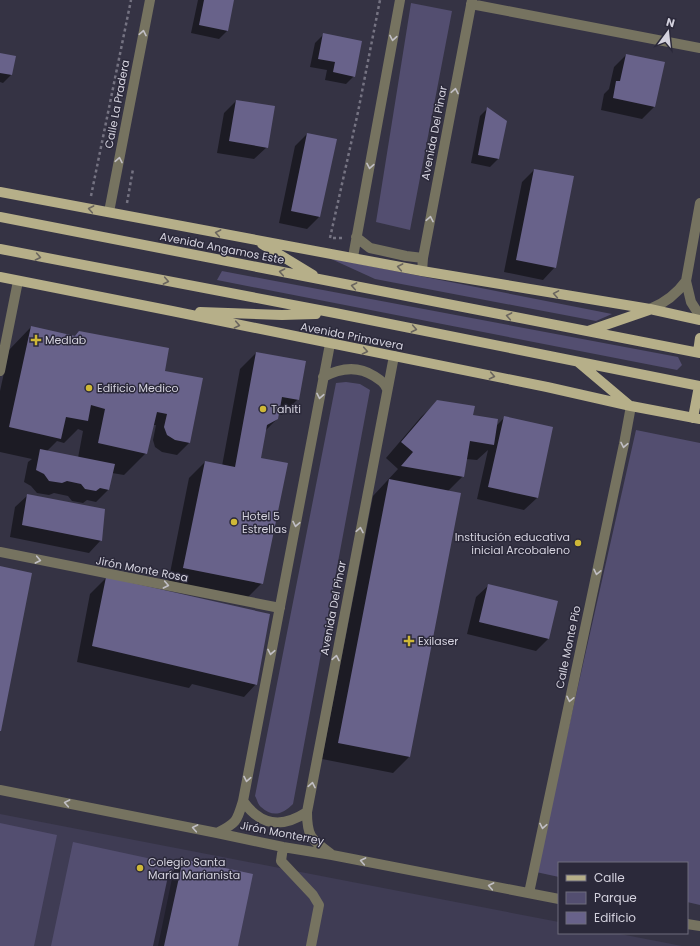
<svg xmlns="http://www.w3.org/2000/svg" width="700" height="946" viewBox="0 0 700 946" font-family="Poppins,sans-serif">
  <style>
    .built { fill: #3f3c54 }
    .green { fill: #534e70 }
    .shadow { fill: #0007; fill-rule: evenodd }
    .building { fill: #68628a }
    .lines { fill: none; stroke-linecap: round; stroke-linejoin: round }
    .path { stroke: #757382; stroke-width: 2.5; stroke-dasharray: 3 3; stroke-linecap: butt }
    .minor { stroke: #767360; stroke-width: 10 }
    .major { stroke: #b6af89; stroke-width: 10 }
    .oneway { stroke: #c1bfc5 }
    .oneway2 { stroke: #6a655e }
    .poi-dot { fill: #cfb837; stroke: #2b293a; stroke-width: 1.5 }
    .labels { text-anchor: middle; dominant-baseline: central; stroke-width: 3; stroke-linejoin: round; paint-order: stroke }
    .street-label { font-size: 11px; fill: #d4d2de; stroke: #2b293a }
    .poi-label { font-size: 11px; fill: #d4d2de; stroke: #2b293a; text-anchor: start }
  </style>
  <rect width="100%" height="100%" fill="#353344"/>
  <path class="built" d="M 0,814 L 559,922 L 559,933 L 615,933 L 682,946 L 0,946 Z"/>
  <path class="green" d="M 411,3 L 452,11 L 410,230 L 376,222 Z
    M 329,258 L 612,314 L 596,321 L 375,279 Z
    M 222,271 L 678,357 L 682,365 L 677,370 L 217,280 Z
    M 346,382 L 360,384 L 370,390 L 293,804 C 283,814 273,818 261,807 C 258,805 257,799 255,796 L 336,383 Z
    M 636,430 L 700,443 L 700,905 L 687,902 L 687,863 L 559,863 L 559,877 L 536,872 Z
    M 0,823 L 57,835 L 34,946 L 0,946 Z
    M 73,842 L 175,864 L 158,946 L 51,946 Z"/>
  <path class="shadow" d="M 198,0 L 233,0 L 227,31 L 219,39 L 191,33 Z
    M 323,35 L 354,76 L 346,84 L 325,80 L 327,70 L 310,67 L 315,43 Z
    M 0,54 L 11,75 L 3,83 L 0,82 Z
    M 626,55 L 654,107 L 642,119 L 601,110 L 604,94 L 609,89 L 614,67 Z
    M 236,101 L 267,147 L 254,159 L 217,153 L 224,113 Z
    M 488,108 L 498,159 L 490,167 L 471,163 L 480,116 Z
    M 307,134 L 319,217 L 307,229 L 279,223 L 295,146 Z
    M 534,170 L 555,267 L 543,280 L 504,272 L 522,182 Z
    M 31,327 L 162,374 L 189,443 L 177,455 L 162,452 L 155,447 L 153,440 L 156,425 L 152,425 L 146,453 L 124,475 L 112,473 L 108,490 L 96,502 L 87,500 L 83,503 L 72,501 L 68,496 L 54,493 L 49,495 L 37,493 L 31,486 L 24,482 L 28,462 L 32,459 L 0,452 L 0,391 L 9,350 ZM 78,429 L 83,431 L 78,458 L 47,451 L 57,441 L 64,443 Z
    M 256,353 L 298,399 L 282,415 L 278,414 L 277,419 L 265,431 L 260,459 L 262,583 L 246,599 L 168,583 L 189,478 L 205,462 L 222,466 L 240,369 Z
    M 438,401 L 496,426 L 505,417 L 537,498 L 524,510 L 477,499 L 488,450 L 477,460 L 466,459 L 463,476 L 448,491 L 409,757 L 393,773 L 322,759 L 373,496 L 398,469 L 386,458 L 421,417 Z
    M 28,495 L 101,540 L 89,553 L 10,537 L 15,507 Z
    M 106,578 L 256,684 L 244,697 L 192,684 L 189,688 L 77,662 L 90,594 Z
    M 489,585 L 557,602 L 548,639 L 536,651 L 467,634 L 476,597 Z
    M 184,860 L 237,946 L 153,946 L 168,876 Z"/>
  <path class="building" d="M 204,0 L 234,0 L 228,31 L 199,25 Z
    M 323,33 L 362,41 L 355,77 L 333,72 L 335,62 L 318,59 Z
    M 0,53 L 16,56 L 12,75 L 0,73 Z
    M 626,54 L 665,62 L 655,107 L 613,98 L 616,81 L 620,81 Z
    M 236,100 L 275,106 L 268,148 L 229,141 Z
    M 487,107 L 507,121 L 499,159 L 478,155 Z
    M 307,133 L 337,139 L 320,217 L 291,211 Z
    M 534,169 L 574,176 L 556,268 L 516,260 Z
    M 31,326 L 75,336 L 79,331 L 169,348 L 165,371 L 203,378 L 190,443 L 175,440 L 167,435 L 164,427 L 167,414 L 157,412 L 147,454 L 98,443 L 105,409 L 91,405 L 88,421 L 66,417 L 61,439 L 9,427 Z
    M 256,352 L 306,361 L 299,400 L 282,397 L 278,419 L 267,425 L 261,458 L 288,463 L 263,584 L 183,568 L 205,461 L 235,467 Z
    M 437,400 L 475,406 L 473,415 L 498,419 L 494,445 L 470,441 L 464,477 L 401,466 L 413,452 L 401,442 Z
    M 504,416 L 553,427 L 538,498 L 488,487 Z
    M 40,449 L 115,464 L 109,490 L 100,488 L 96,491 L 85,489 L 81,484 L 67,481 L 62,483 L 49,481 L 44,474 L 36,470 Z
    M 389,479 L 461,493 L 410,757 L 338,743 Z
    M 27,494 L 105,509 L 102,541 L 22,525 Z
    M 0,566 L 32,573 L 1,731 L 0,731 Z
    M 106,577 L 270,614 L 257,685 L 92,646 Z
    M 488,584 L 558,601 L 549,639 L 479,622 Z
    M 183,859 L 253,874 L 238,946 L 164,946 Z"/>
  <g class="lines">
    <path class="path" d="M 91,196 L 131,0
      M 127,203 L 133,169
      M 342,238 L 330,238 L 358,112 L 380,0"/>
    <path class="minor" d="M 471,4 L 700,48
      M 700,203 L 686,281 L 691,302 L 700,316
      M 109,212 L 150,0
      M 356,237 L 370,248 L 406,256 L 423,258
      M 353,257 L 400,0
      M 422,271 L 423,258 L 472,0
      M 650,309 C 665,303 676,295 686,281
      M 0,371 L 18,281
      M 323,377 C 340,368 357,365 374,376 C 380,380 384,382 387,389
      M 0,552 L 280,608
      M 0,790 L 217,833 L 283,847 L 332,855 L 559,899
      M 243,801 C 260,825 281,829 307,812
      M 217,833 C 237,823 237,821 243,801 L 330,344
      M 283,847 L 281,861 L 313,895 L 319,905 L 311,946
      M 331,854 C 311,839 307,837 307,812 L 394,356
      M 529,893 L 624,444 L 631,406
      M 687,924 L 700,926"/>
    <path class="major" d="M 0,192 L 422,271 L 650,309 L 700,320
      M 0,217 L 700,353
      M 262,244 L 313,275
      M 0,249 L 335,313 L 700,386
      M 0,277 L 172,311 L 547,387 L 631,406 L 700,419
      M 200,312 L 282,315 L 316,314
      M 588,331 L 649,310
      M 698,352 L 700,338
      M 578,362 L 629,405
      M 693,418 L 699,386"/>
  </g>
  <defs><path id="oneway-chevron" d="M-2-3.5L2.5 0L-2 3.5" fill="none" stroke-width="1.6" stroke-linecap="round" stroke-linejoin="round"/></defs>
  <g class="oneway">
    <use href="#oneway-chevron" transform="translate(143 33) rotate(-79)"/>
    <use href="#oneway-chevron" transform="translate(393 38) rotate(100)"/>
    <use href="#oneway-chevron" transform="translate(455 91) rotate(-79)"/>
    <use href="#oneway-chevron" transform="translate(119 160) rotate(-79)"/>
    <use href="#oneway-chevron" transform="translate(370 166) rotate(100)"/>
    <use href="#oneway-chevron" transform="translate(430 219) rotate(-79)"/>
    <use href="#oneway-chevron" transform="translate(320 396) rotate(101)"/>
    <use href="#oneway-chevron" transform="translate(624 445) rotate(101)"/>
    <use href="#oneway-chevron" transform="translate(296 524) rotate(101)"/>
    <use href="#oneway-chevron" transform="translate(360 530) rotate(-79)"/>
    <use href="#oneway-chevron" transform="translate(38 560) rotate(11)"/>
    <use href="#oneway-chevron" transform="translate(597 572) rotate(102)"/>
    <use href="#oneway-chevron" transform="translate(166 585) rotate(11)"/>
    <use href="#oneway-chevron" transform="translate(271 652) rotate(101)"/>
    <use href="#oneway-chevron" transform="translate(336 658) rotate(-79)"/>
    <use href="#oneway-chevron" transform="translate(570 699) rotate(102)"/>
    <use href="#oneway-chevron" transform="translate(247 779) rotate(101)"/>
    <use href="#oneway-chevron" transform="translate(312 785) rotate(-79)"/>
    <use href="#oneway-chevron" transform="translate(67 803) rotate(-169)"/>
    <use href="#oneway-chevron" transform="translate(543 826) rotate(101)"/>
    <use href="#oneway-chevron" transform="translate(195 828) rotate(-169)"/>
    <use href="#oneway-chevron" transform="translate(363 861) rotate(-169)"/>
    <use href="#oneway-chevron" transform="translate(491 886) rotate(-169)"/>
  </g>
  <g class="oneway2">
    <use href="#oneway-chevron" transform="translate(91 209) rotate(-169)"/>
    <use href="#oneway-chevron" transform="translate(218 233) rotate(-169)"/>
    <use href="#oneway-chevron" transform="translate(38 257) rotate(11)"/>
    <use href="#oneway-chevron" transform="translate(400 267) rotate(-169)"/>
    <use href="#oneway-chevron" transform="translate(282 272) rotate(-169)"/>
    <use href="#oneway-chevron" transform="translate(166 281) rotate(11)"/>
    <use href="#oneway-chevron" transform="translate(354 286) rotate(-169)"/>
    <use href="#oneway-chevron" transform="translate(556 294) rotate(-170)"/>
    <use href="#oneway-chevron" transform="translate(509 316) rotate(-169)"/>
    <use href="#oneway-chevron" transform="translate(237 325) rotate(12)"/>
    <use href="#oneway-chevron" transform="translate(414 329) rotate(11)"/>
    <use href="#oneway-chevron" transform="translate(365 351) rotate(11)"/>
    <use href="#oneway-chevron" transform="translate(492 376) rotate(12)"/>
  </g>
  <g class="poi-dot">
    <path d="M34 334h4v4h4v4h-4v4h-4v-4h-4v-4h4z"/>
    <circle cx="89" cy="388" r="4"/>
    <circle cx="263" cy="409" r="4"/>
    <circle cx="234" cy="522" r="4"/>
    <circle cx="578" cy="543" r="4"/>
    <path d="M407 635h4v4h4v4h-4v4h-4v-4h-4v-4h4z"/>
    <circle cx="140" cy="868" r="4"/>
  </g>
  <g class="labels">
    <g class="street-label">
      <text transform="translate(117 104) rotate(-79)">Calle La Pradera</text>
      <text transform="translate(434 133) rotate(-79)">Avenida Del Pinar</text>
      <text transform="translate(222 248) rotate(11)">Avenida Angamos Este</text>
      <text transform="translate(352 336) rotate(11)">Avenida Primavera</text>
      <text transform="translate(142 569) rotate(11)">Jirón Monte Rosa</text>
      <text transform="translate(333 608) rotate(-79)">Avenida Del Pinar</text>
      <text transform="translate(568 647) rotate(-78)">Calle Monte Pio</text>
      <text transform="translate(282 833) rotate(11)">Jirón Monterrey</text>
    </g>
    <g class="poi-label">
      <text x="45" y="340">Medlab</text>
      <text x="97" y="388">Edificio Medico</text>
      <text x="271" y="409">Tahiti</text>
      <text x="242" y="516">Hotel 5<tspan x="242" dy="13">Estrellas</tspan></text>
      <text x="570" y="537" text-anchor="end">Institución educativa<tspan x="570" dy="13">inicial Arcobaleno</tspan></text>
      <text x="418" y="641">Exilaser</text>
      <text x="148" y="862">Colegio Santa<tspan x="148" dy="13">María Marianista</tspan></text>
    </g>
  </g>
  <rect x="558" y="862" width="130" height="72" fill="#2b293a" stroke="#6f6d7c"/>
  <rect x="566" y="875" width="20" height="6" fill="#b6af89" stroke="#6f6d7c"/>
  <text x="594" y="882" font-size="12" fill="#d4d2de">Calle</text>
  <rect x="566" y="892" width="20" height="12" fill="#534e70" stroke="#6f6d7c"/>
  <text x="594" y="902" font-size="12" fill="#d4d2de">Parque</text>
  <rect x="566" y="912" width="20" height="12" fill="#68628a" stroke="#6f6d7c"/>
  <text x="594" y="922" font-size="12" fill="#d4d2de">Edificio</text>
  <g transform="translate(668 32) rotate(15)" stroke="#2b293a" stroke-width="3" paint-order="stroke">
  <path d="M0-3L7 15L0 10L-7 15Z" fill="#d4d2de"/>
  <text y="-6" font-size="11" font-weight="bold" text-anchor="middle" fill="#d4d2de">N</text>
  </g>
</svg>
